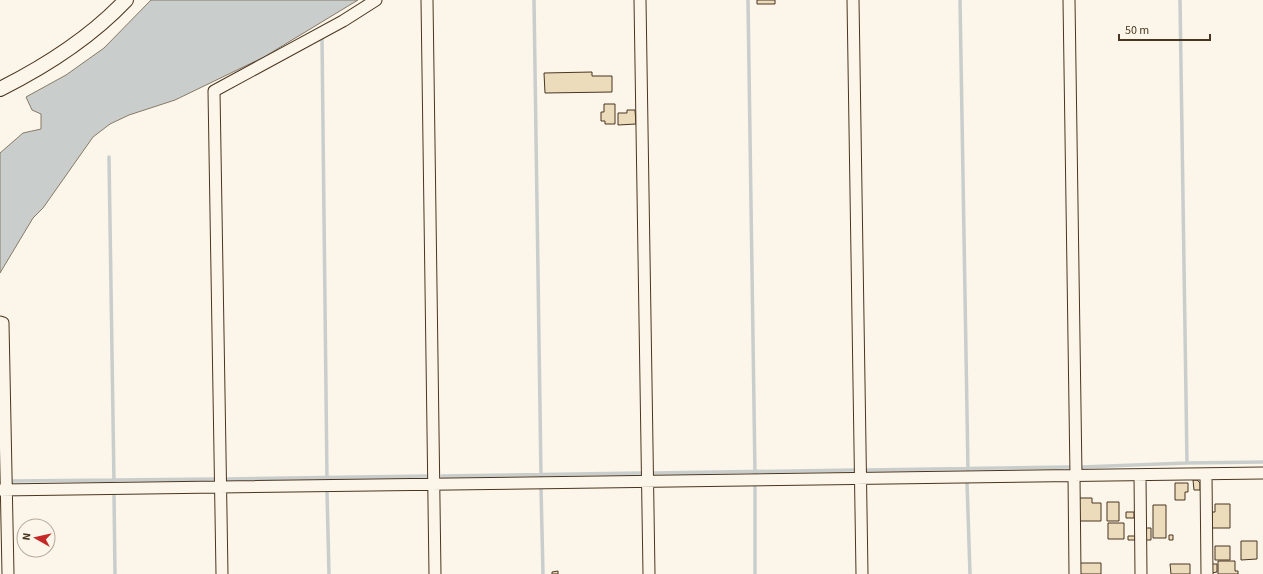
<svg xmlns="http://www.w3.org/2000/svg" width="1263" height="574" viewBox="0 0 1263 574" font-family="'Source Sans 3',sans-serif">
  <style>
    .water { fill: #c9cecd; stroke: #887966 }
    .lines { fill: none; stroke-linecap: round; stroke-linejoin: round }
    .stream { stroke: #c9cecd; stroke-width: 3.5 }
    .building { fill: #ecdcbc; stroke: #4a3520 }
    .minor-casing { stroke: #4a3520; stroke-width: 13 }
    .tertiary-casing { stroke: #4a3520; stroke-width: 16 }
    .minor { stroke: #fbf6e9; stroke-width: 11 }
    .tertiary { stroke: #fbf6e9; stroke-width: 14 }
  </style>
  <rect width="100%" height="100%" fill="#fbf6e9"/>
  <path class="water" d="M 151,0 L 358,0 L 264,57 L 175,100 L 129,115 L 110,124 L 93,137 L 43,208 L 33,218 L 0,273 L 0,153 L 23,133 L 41,129 L 41,114 L 32,110 L 26,97 L 66,75 L 104,48 Z"/>
  <g class="lines">
    <path class="stream" d="M 534,0 L 541,477
      M 748,0 L 755,474
      M 960,0 L 968,471
      M 1180,0 L 1187,463
      M 322,39 L 327,480
      M 109,157 L 114,483
      M 1082,467 L 1187,463 L 1263,462
      M 867,470 L 1069,467
      M 654,473 L 855,470
      M 442,476 L 641,473
      M 227,479 L 427,476
      M 12,481 L 216,479
      M 967,482 L 970,574
      M 755,485 L 755,574
      M 541,488 L 543,574
      M 327,492 L 329,574
      M 114,494 L 115,574"/>
  </g>
  <path class="building" d="M 757,0 L 775,0 L 775,4 L 757,4 Z
    M 592,72 L 592,76 L 612,76 L 612,92 L 545,93 L 544,73 Z
    M 604,104 L 615,104 L 615,124 L 605,124 L 605,121 L 601,121 L 601,112 L 604,112 Z
    M 627,110 L 635,110 L 636,124 L 618,125 L 618,113 L 627,113 Z
    M 1193,480 L 1197,480 L 1200,483 L 1200,490 L 1194,490 Z
    M 1175,483 L 1188,483 L 1188,492 L 1185,492 L 1185,500 L 1175,500 Z
    M 1079,498 L 1092,498 L 1092,503 L 1101,503 L 1101,521 L 1079,521 Z
    M 1107,502 L 1119,502 L 1119,521 L 1107,521 Z
    M 1215,504 L 1230,504 L 1230,528 L 1212,528 L 1212,512 L 1215,512 Z
    M 1153,505 L 1166,505 L 1166,538 L 1153,538 Z
    M 1126,512 L 1134,512 L 1134,518 L 1126,518 Z
    M 1108,523 L 1124,523 L 1124,539 L 1108,539 Z
    M 1145,528 L 1151,528 L 1151,540 L 1145,540 Z
    M 1169,535 L 1173,535 L 1173,540 L 1169,540 Z
    M 1128,536 L 1135,536 L 1135,540 L 1128,540 Z
    M 1241,541 L 1257,541 L 1257,559 L 1241,560 Z
    M 1215,546 L 1230,546 L 1230,560 L 1215,560 Z
    M 1218,561 L 1235,561 L 1235,571 L 1238,571 L 1238,574 L 1218,574 Z
    M 1080,563 L 1101,563 L 1101,574 L 1080,574 Z
    M 1170,564 L 1190,564 L 1190,574 L 1171,574 Z
    M 1211,564 L 1217,564 L 1217,572 L 1212,573 Z
    M 558,571 L 558,574 L 552,574 L 552,572 Z"/>
  <g class="lines">
    <defs>
      <path id="minor" d="M 427,0 L 435,574
        M 640,0 L 649,574
        M 853,0 L 862,574
        M 1069,0 L 1076,475
        M 0,322 L 3,323 L 8,574
        M 1206,474 L 1207,574
        M 1140,475 L 1141,574
        M 1074,476 L 1075,574
        M 0,490 L 1263,473
        M 222,574 L 214,91 L 343,21 L 376,0"/>
      <path id="tertiary" d="M 0,89 C 46,66 90,38 126,0"/>
    </defs>
    <use href="#minor" class="minor-casing"/>
    <use href="#tertiary" class="tertiary-casing"/>
    <use href="#minor" class="minor"/>
    <use href="#tertiary" class="tertiary"/>
  </g>
  <g transform="translate(36 538) rotate(278)"><circle r="19" fill="#fbf6e9" stroke="#b4a999"/>
  <path d="M0-3L7 15L0 10L-7 15Z" fill="#c62828"/>
  <text y="-6" font-size="11" font-weight="bold" text-anchor="middle" fill="#4a3520">N</text>
  </g>
  <path d="M1119 34v6h91v-6" fill="none" stroke="#4a3520" stroke-width="2"/>
  <text x="1125" y="34" font-size="12" fill="#4a3520" stroke="#fbf6e9" stroke-width="3" paint-order="stroke">50 m</text>
</svg>
